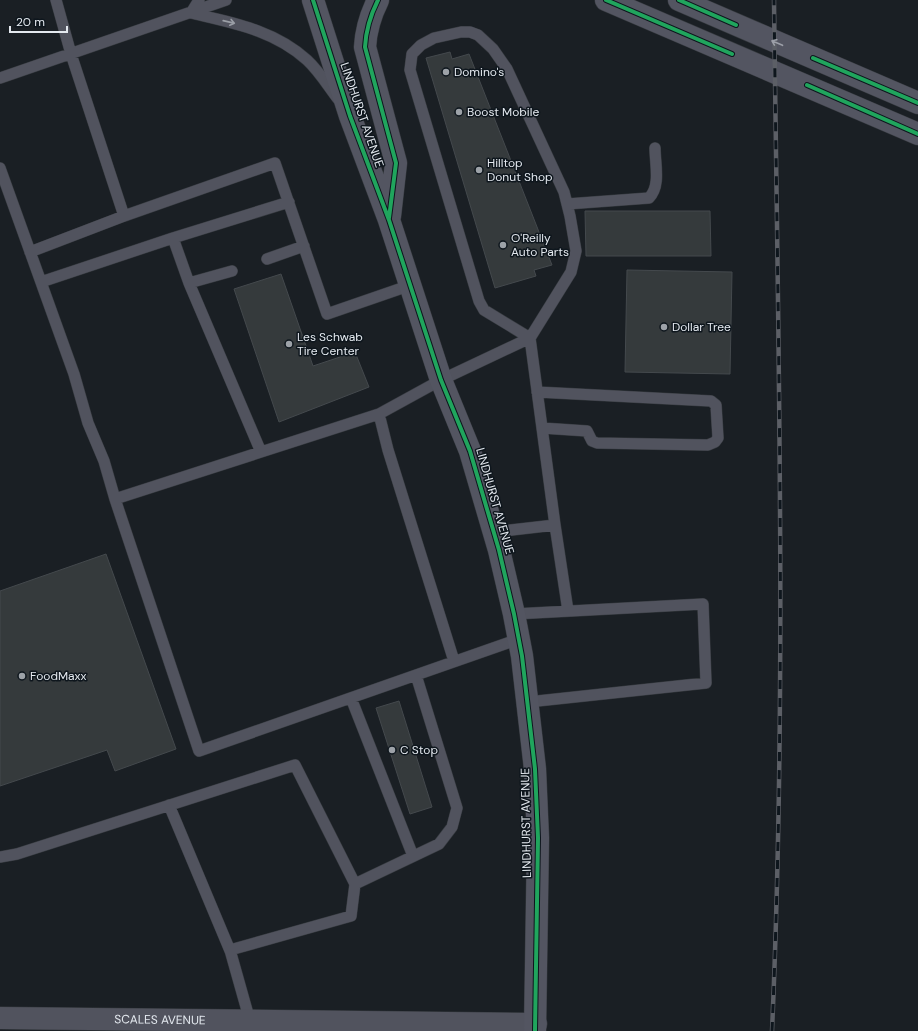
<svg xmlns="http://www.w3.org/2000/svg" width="918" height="1031" viewBox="0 0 918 1031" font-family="'DM Sans',sans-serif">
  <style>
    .building { fill: #353a3c; stroke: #44494d }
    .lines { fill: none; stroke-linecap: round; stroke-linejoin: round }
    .lane-casing { stroke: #373b40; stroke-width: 12 }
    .street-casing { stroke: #373b40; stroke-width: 23 }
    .secondary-casing { stroke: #373b40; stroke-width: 23 }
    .lane { stroke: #51535e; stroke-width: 11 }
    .street { stroke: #51535e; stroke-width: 22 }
    .secondary { stroke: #535561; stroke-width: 22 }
    .rail-casing { stroke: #5c5f66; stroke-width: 4.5 }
    .rail { stroke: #0e161d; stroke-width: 3; stroke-dasharray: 9; stroke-linecap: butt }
    .cycleway-casing { stroke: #0e161d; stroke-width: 6 }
    .cycleway { stroke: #20a55d; stroke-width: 4 }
    .oneway { stroke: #9a9ea6 }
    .oneway2 { stroke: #9c9fa8 }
    .poi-dot { fill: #9da2a8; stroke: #0e161d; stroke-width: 1.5 }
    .labels { text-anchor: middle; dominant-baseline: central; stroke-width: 3; stroke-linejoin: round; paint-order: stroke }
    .poi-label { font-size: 12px; fill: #e4e9ef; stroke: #0e161d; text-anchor: start }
    .street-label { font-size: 12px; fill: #e4e9ef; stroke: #0e161d }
  </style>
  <rect width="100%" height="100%" fill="#1a1f24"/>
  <path class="building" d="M 450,52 L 452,59 L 469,54 L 552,265 L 534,270 L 536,276 L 495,288 L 426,58 Z
    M 585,211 L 710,211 L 711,256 L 586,256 Z
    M 627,270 L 732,272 L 730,374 L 625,372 Z
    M 281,274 L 313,366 L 355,352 L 369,387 L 279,422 L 234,289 Z
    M 106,554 L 176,749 L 115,771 L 107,750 L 0,786 L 0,591 Z
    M 399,701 L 432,807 L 410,814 L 376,708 Z"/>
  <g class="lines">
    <defs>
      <path id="lane" d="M 199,0 L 191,13 C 233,23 274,30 307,60 C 319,71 328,86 338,99
        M 0,78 L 226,0
        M 0,168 L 74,374 L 88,423 L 104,461 L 115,499
        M 567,204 L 649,198 C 661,186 655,164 655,148
        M 124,216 L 275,163 L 327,314 L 411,285
        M 30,252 L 124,216 L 71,54 L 56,0
        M 267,259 L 304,246
        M 41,282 L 173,238
        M 189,283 L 232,271
        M 537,392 L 711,401 L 716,405 L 718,438 L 715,442 L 708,445 L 597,443 L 592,441 L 587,431 L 542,428
        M 379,414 L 388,450 L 454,661
        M 261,452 L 189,283 L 173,238 L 289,202
        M 555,525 L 568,611
        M 494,532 L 555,525 L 530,338 L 571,272 L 576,251 L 570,216 L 564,192 L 507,69 L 493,49 L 478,35 L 470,32 L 461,32 L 434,38 L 421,45 L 412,54 L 410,70 L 479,301 L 484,310 L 530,338
        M 514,614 L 703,604 L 706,683 L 528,702
        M 519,639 L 199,751 L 115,499 L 379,414 L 441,380 L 530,338
        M 351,698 L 413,856
        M 169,805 L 231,953
        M 0,857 L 17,854 L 295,765 L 355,884 L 351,916 L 230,950 L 250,1021
        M 355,884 L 439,844 L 452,827 L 457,808 L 416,675"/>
      <g id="street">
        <path id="s1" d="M 0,1018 L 536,1024"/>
      </g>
      <path id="secondary" d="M 313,0 L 350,116 L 389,220 L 441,380 L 470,451 L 499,550 L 514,614 L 522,656 L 535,769 L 538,838 L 535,1031
        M 378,0 C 370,16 366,29 365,47 L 396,163 L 390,216
        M 606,0 L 918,134
        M 679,0 L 918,103"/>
    </defs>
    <use href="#lane" class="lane-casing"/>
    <use href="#street" class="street-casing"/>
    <use href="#secondary" class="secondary-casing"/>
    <use href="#lane" class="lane"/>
    <use href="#street" class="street"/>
    <use href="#secondary" class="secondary"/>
    <defs>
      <path id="rail" d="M 772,1031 C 787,687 778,344 774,0"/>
    </defs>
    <use href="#rail" class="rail-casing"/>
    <use href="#rail" class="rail"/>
    <defs>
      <path id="cycleway" d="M 313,0 L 350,116 L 389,220 L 441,380 L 470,451 L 499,550 L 514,614 L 522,656 L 535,769 L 538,838 L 535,1031
        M 378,0 C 370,16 366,29 365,47 L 396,163 L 389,218
        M 606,0 L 732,54
        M 679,0 L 736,25
        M 813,58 L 918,103
        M 807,85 L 918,134"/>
    </defs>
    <use href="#cycleway" class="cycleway-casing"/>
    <use href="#cycleway" class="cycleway"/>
  </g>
  <defs><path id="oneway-shaft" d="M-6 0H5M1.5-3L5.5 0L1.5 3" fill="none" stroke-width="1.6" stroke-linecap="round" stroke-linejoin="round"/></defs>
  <use class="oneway" href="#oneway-shaft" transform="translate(229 22) rotate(13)"/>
  <use class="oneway2" href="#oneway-shaft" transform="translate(777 43) rotate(-157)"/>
  <g class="poi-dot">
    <circle cx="446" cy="72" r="4"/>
    <circle cx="459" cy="112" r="4"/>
    <circle cx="479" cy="170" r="4"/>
    <circle cx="503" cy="245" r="4"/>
    <circle cx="664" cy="327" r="4"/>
    <circle cx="289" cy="344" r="4"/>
    <circle cx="22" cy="676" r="4"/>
    <circle cx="392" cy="750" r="4"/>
  </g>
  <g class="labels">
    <g class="poi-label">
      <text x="454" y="72">Domino's</text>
      <text x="467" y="112">Boost Mobile</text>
      <text x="487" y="163">Hilltop<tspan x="487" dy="14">Donut Shop</tspan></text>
      <text x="511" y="238">O'Reilly<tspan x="511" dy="14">Auto Parts</tspan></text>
      <text x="672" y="327">Dollar Tree</text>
      <text x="297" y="337">Les Schwab<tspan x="297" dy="14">Tire Center</tspan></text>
      <text x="30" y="676">FoodMaxx</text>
      <text x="400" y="750">C Stop</text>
    </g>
    <g class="street-label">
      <text transform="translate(362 115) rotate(71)">LINDHURST AVENUE</text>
      <text transform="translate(495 501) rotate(74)">LINDHURST AVENUE</text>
      <text transform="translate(526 823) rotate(-91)">LINDHURST AVENUE</text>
      <text stroke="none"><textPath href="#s1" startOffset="160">SCALES AVENUE</textPath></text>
    </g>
  </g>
  <path d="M10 26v6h57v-6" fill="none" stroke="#e4e9ef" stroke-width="2"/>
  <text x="16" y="26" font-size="12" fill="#e4e9ef" stroke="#0e161d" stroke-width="3" paint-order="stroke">20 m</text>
</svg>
